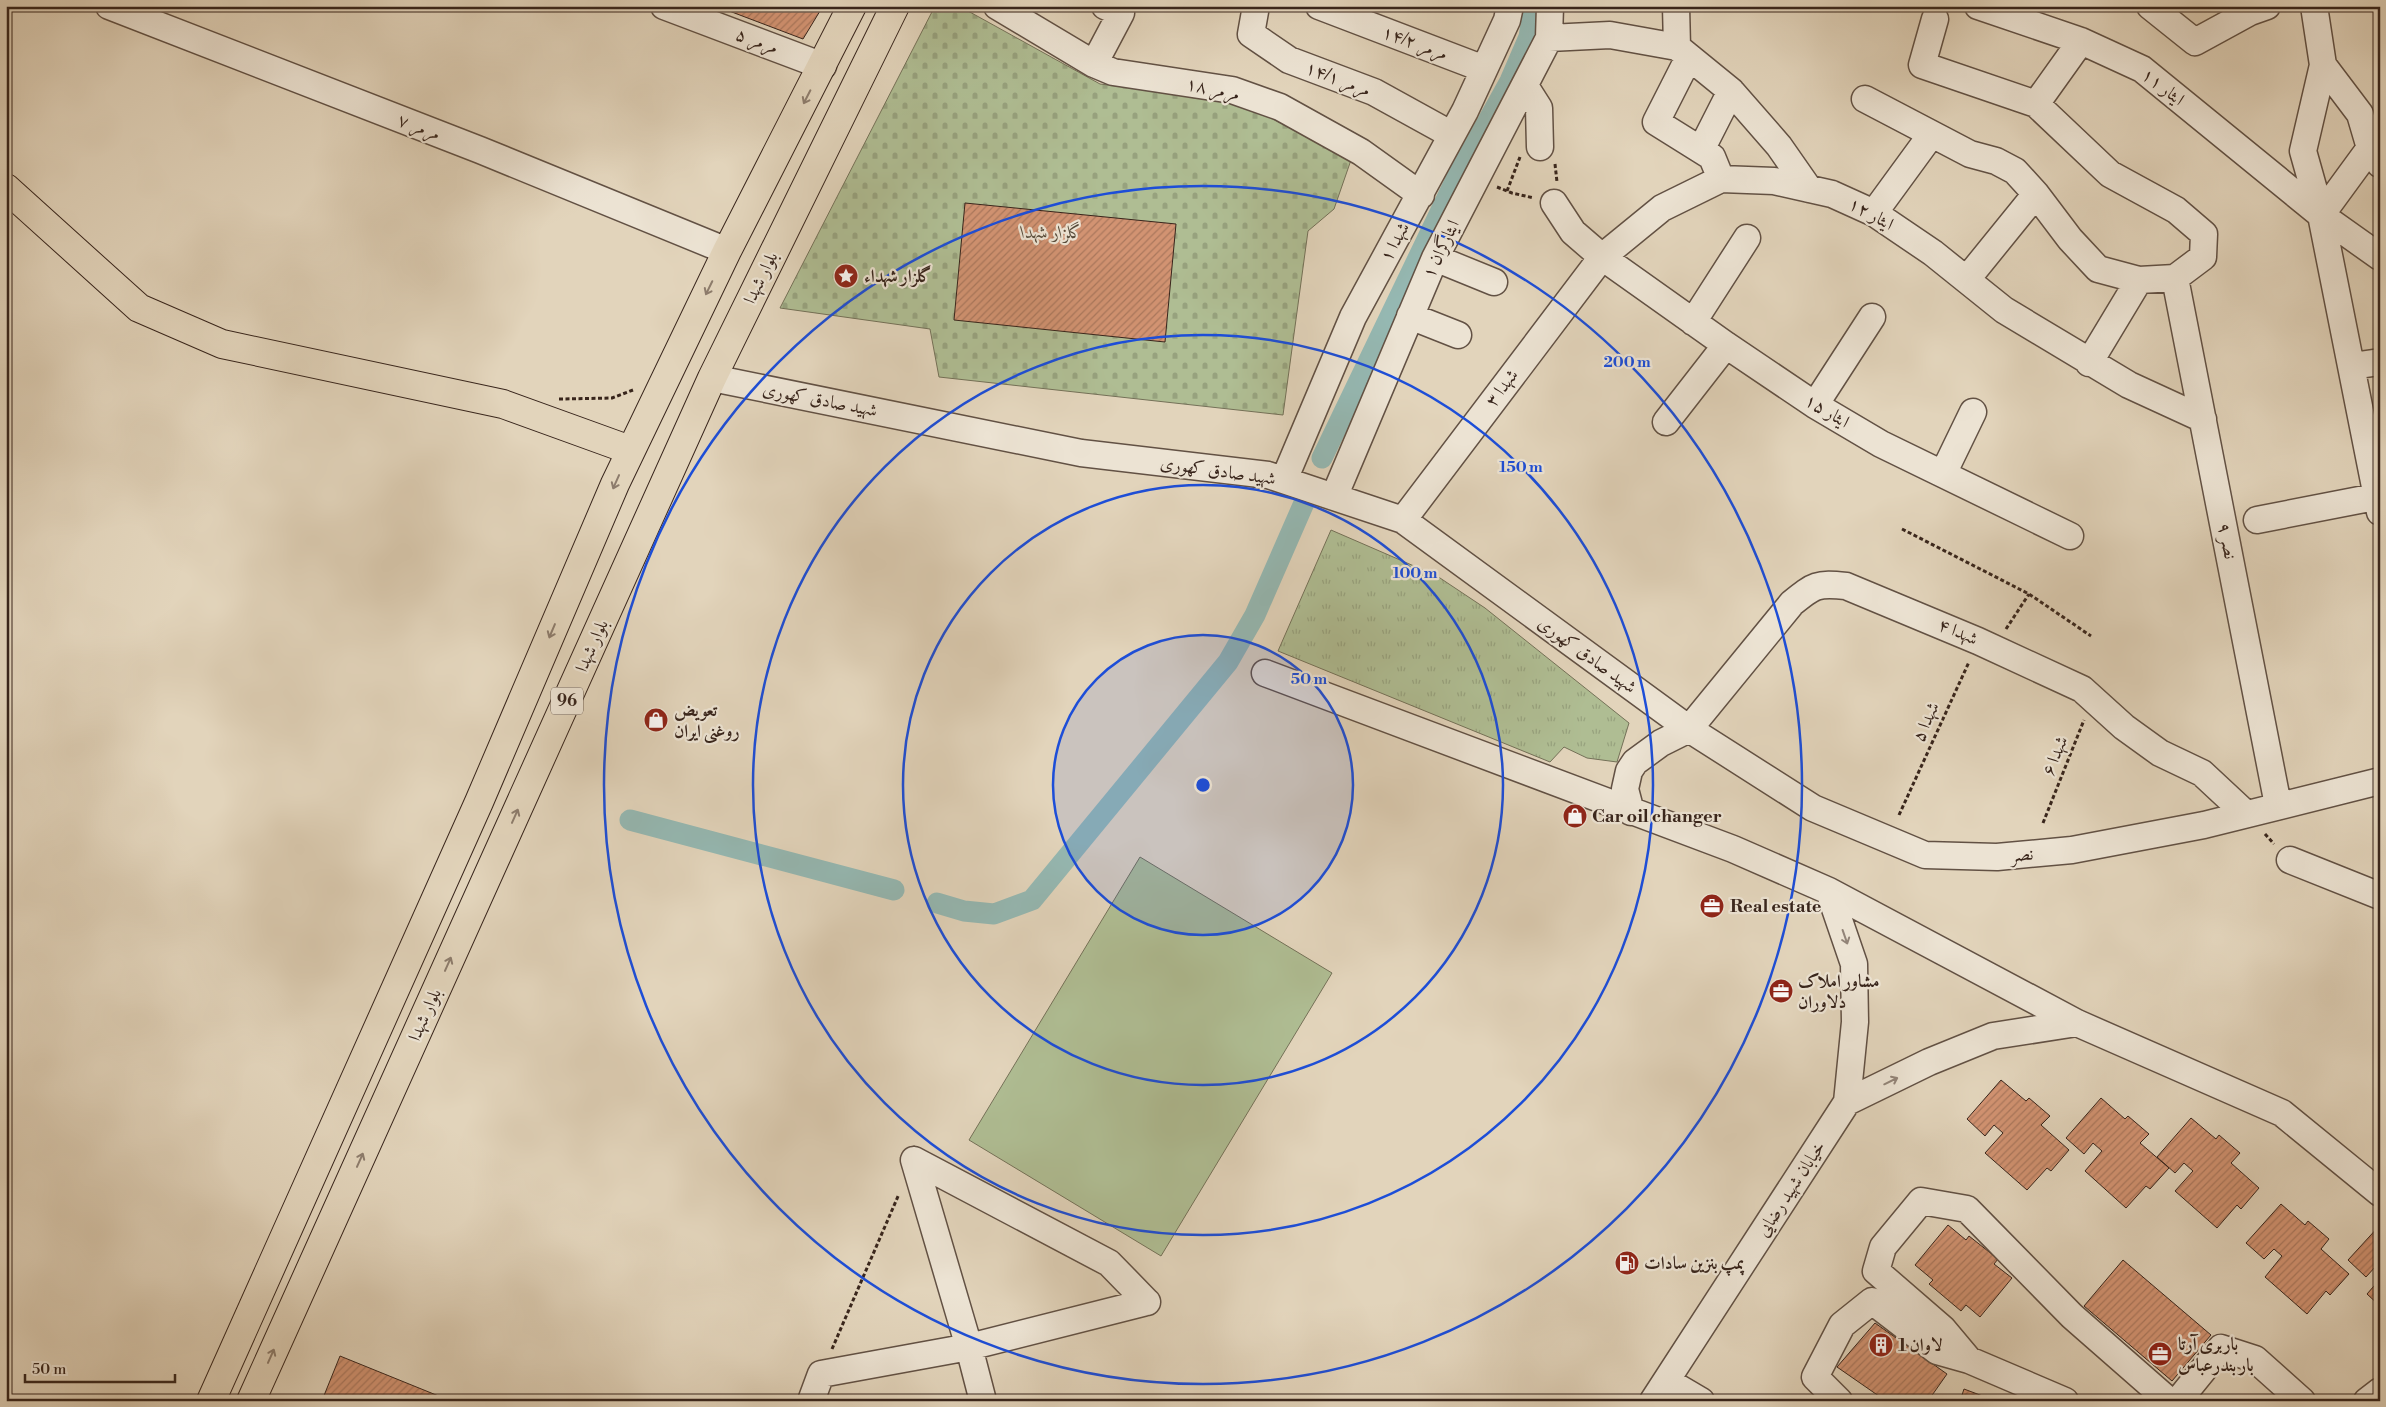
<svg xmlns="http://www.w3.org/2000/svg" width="2386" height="1407" viewBox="0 0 2386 1407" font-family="'Libre Bodoni',Amiri,serif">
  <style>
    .grass { fill: url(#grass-tufts); stroke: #747158 }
    .cemetery { fill: url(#cemetery-stones); stroke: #747158 }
    .garden { fill: #afbd93; stroke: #747158 }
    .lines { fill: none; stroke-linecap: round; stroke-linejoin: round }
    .canal { stroke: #95b8b2; stroke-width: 21 }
    .building { fill: url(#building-hatch); stroke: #38251c }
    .minor-casing { stroke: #625144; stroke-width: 29 }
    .major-casing { stroke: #38251c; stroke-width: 30 }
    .highway-casing { stroke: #38251c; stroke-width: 30 }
    .path { stroke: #38251c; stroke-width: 3; stroke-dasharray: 4 2.5; stroke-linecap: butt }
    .minor { stroke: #ece3d3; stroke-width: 26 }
    .major { stroke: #e2d4bb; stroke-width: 28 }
    .highway { stroke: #e2d4bb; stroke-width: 28 }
    .oneway { stroke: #8d7c6c }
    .oneway2 { stroke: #928478 }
    .ring { fill: none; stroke: #1d4ed8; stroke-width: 2.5 }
    .labels { text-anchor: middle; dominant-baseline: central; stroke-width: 4.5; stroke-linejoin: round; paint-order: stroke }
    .shield { fill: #ece3d3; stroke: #6e5e53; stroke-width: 1 }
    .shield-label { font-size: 16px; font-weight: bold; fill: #38251c }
    .street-label { font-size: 18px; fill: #38251c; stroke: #ece3d3 }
    .park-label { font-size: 18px; font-style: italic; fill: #564b3a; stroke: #ece3d3 }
    .poi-label { font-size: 18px; font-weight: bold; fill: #38251c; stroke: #ece3d3; text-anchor: start }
    .centre { fill: #1d4ed8; stroke: #ece3d3; stroke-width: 2.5 }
    .ring-label { font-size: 15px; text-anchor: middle; font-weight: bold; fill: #1d4ed8; stroke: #ece3d3; stroke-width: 4.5; stroke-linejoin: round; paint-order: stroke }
  </style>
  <defs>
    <pattern id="grass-tufts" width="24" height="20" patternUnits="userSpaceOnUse" patternTransform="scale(1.25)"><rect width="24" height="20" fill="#afbd93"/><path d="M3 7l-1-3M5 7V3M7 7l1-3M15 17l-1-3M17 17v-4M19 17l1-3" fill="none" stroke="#97a27e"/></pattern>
    <pattern id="cemetery-stones" width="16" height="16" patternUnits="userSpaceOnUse" patternTransform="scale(1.25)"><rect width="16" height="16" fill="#afbd93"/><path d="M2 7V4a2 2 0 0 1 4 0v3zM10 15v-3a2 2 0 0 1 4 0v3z" fill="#97a27e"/></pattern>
    <pattern id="building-hatch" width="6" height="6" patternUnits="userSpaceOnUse" patternTransform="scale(1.25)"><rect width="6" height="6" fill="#d29372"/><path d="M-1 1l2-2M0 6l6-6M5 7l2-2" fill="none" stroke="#ab785d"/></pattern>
  </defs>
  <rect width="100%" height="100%" fill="#e2d4bb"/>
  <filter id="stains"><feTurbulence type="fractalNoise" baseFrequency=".004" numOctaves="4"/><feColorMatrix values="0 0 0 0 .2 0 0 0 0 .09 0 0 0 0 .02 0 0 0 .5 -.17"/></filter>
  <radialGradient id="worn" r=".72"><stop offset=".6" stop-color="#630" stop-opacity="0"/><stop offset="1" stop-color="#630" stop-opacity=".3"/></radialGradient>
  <path class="grass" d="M 1331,530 L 1437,576 L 1485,608 L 1629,723 L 1617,762 L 1587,758 L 1564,747 L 1550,762 L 1278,651 Z"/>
  <path class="cemetery" d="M 935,6 L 959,6 L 1100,84 L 1239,101 L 1351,160 L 1334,209 L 1308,231 L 1283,415 L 939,377 L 930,329 L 780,308 Z"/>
  <path class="garden" d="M 1140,857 L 1332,973 L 1161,1256 L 969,1140 Z"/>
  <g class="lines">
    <path class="canal" d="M 1322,458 L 1458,175 L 1510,81 L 1529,37 L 1534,6
      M 630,820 L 894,890
      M 937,903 L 964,911 L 994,914 L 1032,900 L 1228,662 L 1255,615 L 1304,503"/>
  </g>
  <path class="building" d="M 716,6 L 823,6 L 803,39 Z
    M 965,203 L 1176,224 L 1165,342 L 954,320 Z
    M 2001,1080 L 2026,1101 L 2029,1098 L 2050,1116 L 2041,1125 L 2069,1150 L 2051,1171 L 2047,1168 L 2027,1190 L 1985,1153 L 2003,1133 L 1994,1125 L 1985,1136 L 1967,1119 Z
    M 2101,1098 L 2125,1119 L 2128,1116 L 2149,1134 L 2140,1143 L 2169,1168 L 2150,1189 L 2146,1186 L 2126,1208 L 2085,1171 L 2102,1151 L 2093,1143 L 2084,1154 L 2066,1138 Z
    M 2191,1118 L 2216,1139 L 2219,1135 L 2240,1153 L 2231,1163 L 2259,1188 L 2241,1209 L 2237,1205 L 2217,1228 L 2175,1191 L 2193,1171 L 2184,1163 L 2175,1173 L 2157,1157 Z
    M 2281,1204 L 2305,1225 L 2308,1221 L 2329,1239 L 2321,1249 L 2349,1274 L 2330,1295 L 2326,1291 L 2307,1314 L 2265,1277 L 2282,1256 L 2274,1249 L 2264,1259 L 2246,1243 Z
    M 1948,1225 L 1966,1240 L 1969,1236 L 1998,1259 L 1994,1264 L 2012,1278 L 1980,1317 L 1966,1305 L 1961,1311 L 1929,1284 L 1933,1280 L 1915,1265 Z
    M 2380,1225 L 2380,1270 L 2376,1266 L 2366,1277 L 2348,1260 Z
    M 2123,1260 L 2211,1335 L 2172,1381 L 2084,1306 Z
    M 2380,1279 L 2380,1306 L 2367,1294 Z
    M 1875,1323 L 1947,1374 L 1928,1401 L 1886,1401 L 1837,1367 Z
    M 340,1356 L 451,1401 L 330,1401 L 323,1398 Z
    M 1964,1389 L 1996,1401 L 1960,1401 Z"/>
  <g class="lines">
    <defs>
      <path id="minor" d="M 109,6 L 480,150 L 727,251
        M 664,6 L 823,66
        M 997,6 L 1094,64 L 1113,72 L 1232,90 L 1280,107 L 1361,152 L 1421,195
        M 1256,6 L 1251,34 L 1289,60 L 1374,92 L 1452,135
        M 1319,6 L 1484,69
        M 1676,6 L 1677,47
        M 1978,6 L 2081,41 L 2142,69 L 2321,215 L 2380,257
        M 2150,6 L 2195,42 L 2250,12 L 2267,6
        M 2314,6 L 2323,65 L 2360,114 L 2370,148 L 2380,164
        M 1549,38 L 1610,35 L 1677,47 L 1731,91 L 1779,146 L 1809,189
        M 1689,57 L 1656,122 L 1712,157 L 1721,179
        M 1094,64 L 1121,13 L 1105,6
        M 2323,65 L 2303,151 L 2321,215 L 2380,512
        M 1525,86 L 1539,108 L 1540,147
        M 1865,99 L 1970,154 L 1996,161 L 2015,171 L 2036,194 L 2070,239 L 2098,269 L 2139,280 L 2175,278 L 2203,257 L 2204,234 L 2176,210 L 2110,174 L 2036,104 L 1922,65 L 1935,19
        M 2036,104 L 2081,41
        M 1701,150 L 1731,91
        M 1554,203 L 1573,232 L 1602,257 L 1726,345 L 1815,405 L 1881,444 L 2070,536
        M 1874,213 L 1931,135
        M 2321,215 L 2370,148
        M 1435,258 L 1494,282
        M 2175,278 L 2278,805
        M 1967,279 L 2036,194
        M 1410,316 L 1458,335
        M 1693,322 L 1747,238
        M 2089,363 L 2139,280
        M 2352,366 L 2380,362
        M 712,378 L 1081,453 L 1268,475 L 1403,520 L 1689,729 L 1813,808 L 1925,855 L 1997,857 L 2072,850 L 2204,825 L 2380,781
        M 1815,405 L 1872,317
        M 1666,422 L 1726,345
        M 1943,474 L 1973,412
        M 1284,480 L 1353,317 L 1465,111 L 1507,20 L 1510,6
        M 1334,497 L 1435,258 L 1549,38 L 1550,6
        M 1403,520 L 1602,257 L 1662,208 L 1721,179 L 1774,181 L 1832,194 L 1874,213 L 1933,253 L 2004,310 L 2129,385 L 2203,419
        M 2257,520 L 2380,496
        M 1265,673 L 1733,849 L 1829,891 L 2077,1023 L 2282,1113 L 2380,1193
        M 1631,812 L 1625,789 L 1629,771 L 1635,762 L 1661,743 L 1689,729 L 1792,603 C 1814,585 1817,583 1846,586 L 1978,641 L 2082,689 L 2124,727 L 2160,753 L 2202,773 L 2246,814
        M 2290,860 L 2380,896
        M 1847,1102 L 1929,1062 L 1993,1036 L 2077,1023
        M 914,1160 L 1109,1263 L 1147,1302
        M 914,1160 L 969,1347 L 983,1401
        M 1969,1360 L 1943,1329 L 1876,1271 L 1883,1247 L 1921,1201 L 1967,1209 L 2072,1316 L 2169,1401
        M 1667,1381 L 1701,1401
        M 811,1401 L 821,1374 L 969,1347 L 1147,1302
        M 1653,1401 L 1847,1102 L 1855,1022 L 1854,964 L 1829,891
        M 1839,1401 L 1815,1377 L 1842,1325 L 1872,1301 L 1937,1351 L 1969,1360 L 2065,1401
        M 2178,1401 L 2221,1348 L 2255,1359 L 2302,1401
        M 2367,1401 L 2380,1391"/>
      <path id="major" d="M 6,188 L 139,308 L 222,344 L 503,404 L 630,450"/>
      <path id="highway" d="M 211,1401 L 479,802 L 615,484 L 727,251 L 852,6
        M 251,1401 L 712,378 L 895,6"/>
    </defs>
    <use href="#minor" class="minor-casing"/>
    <use href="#major" class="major-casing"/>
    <use href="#highway" class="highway-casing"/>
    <path class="path" d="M 1555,164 L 1557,182
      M 1497,187 L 1512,193 L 1534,198
      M 1507,191 L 1520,157
      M 559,399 L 612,398 L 633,390
      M 1902,529 L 2029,594 L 2091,636
      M 2006,629 L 2029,594
      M 1899,815 L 1969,662
      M 2043,823 L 2084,720
      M 2265,834 L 2274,844
      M 832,1349 L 899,1194"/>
    <use href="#minor" class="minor"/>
    <use href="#major" class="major"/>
    <use href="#highway" class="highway"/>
  </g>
  <defs><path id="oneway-shaft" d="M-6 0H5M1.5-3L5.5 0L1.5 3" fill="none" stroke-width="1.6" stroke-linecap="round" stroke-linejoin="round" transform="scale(1.25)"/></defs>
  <g class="oneway">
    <use href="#oneway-shaft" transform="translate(807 97) rotate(117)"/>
    <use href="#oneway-shaft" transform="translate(709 288) rotate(116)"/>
    <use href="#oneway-shaft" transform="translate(616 482) rotate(114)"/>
    <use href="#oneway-shaft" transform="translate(552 631) rotate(113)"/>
    <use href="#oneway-shaft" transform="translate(515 816) rotate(-66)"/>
    <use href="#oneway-shaft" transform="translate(448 964) rotate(-66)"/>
    <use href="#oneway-shaft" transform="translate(360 1160) rotate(-66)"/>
    <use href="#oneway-shaft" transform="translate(271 1356) rotate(-66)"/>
  </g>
  <g class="oneway2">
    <use href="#oneway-shaft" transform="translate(1845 937) rotate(71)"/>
    <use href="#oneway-shaft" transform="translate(1891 1081) rotate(-26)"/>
  </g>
  <circle cx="1203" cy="785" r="150" fill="#1d4ed8" fill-opacity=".12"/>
  <g class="ring">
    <circle cx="1203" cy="785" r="150"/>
    <circle cx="1203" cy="785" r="300"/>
    <circle cx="1203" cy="785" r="450"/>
    <circle cx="1203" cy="785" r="599"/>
  </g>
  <defs>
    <symbol id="sight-disc" viewBox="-11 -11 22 22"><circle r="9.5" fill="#8f2418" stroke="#ece3d3"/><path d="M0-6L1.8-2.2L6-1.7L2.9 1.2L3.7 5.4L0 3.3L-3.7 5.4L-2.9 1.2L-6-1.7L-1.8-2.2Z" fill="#fff"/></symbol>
    <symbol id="shop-disc" viewBox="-11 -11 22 22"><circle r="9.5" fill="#8f2418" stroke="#ece3d3"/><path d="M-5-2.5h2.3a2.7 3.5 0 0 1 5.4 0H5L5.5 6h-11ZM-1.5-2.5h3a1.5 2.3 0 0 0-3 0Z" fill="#fff"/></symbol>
    <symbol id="office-disc" viewBox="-11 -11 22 22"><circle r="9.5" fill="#8f2418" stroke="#ece3d3"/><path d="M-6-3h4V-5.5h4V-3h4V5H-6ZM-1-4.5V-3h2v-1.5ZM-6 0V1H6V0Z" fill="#fff"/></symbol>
    <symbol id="fuel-disc" viewBox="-11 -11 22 22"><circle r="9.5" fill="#8f2418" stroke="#ece3d3"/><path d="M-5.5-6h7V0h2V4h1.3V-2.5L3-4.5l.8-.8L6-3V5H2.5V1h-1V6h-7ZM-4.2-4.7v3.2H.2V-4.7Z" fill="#fff"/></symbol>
    <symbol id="building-disc" viewBox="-11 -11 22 22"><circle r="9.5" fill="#8f2418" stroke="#ece3d3"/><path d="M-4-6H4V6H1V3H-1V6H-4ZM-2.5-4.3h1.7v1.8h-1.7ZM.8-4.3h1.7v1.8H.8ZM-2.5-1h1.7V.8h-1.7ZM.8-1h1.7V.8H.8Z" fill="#fff"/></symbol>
  </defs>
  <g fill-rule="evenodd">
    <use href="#sight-disc" x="832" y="262" width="28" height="28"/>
    <use href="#shop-disc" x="642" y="706" width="28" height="28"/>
    <use href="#shop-disc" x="1561" y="802" width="28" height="28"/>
    <use href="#office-disc" x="1698" y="892" width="28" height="28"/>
    <use href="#office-disc" x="1767" y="977" width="28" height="28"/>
    <use href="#fuel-disc" x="1613" y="1249" width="28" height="28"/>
    <use href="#building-disc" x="1867" y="1331" width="28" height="28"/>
    <use href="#office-disc" x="2146" y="1340" width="28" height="28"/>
  </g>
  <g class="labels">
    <rect class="shield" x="551" y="687.5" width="32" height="27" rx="4"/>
    <g class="shield-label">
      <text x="567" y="701">96</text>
    </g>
    <g class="street-label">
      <text transform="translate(757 41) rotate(20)">مرمر ۵</text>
      <text transform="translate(1415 43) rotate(20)">مرمر ۱۴/۲</text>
      <text transform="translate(1338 79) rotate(21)">مرمر ۱۴/۱</text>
      <text transform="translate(2163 87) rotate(38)">ایثار ۱۱</text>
      <text transform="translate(1213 89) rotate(12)">مرمر ۱۸</text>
      <text transform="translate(419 127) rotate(21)">مرمر ۷</text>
      <text transform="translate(1871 214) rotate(29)">ایثار ۱۲</text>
      <text transform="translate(1395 242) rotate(-61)">شهدا ۱</text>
      <text transform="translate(1441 249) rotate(-64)">ایثارگران ۱</text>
      <text transform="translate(761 278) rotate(-64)">بلوار شهدا</text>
      <text transform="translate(1502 388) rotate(-53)">شهدا ۳</text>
      <text transform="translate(820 400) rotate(11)">شهید صادق کهوری</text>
      <text transform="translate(1827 411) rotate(31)">ایثار ۱۵</text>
      <text transform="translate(1218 471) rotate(8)">شهید صادق کهوری</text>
      <text transform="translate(2227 541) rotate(79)">نصر ۹</text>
      <text transform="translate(1958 632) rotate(23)">شهدا ۴</text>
      <text transform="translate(592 646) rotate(-66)">بلوار شهدا</text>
      <text transform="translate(1587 655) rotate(36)">شهید صادق کهوری</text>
      <text transform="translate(1926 722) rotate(-66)">شهدا ۵</text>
      <text transform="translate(2055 756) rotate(-68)">شهدا ۶</text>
      <text transform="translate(2022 855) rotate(-6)">نصر</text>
      <text transform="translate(425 1015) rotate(-66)">بلوار شهدا</text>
      <text transform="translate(1791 1189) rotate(-57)">خیابان شهید رضایی</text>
    </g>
    <g class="park-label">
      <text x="1052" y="232">گلزار شهدا</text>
    </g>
    <g class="poi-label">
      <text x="864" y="276">گلزار شهداء</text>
      <text x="674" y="710">تعویض<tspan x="674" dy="21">روغنی ایران</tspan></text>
      <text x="1592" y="816">Car oil changer</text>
      <text x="1730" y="906">Real estate</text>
      <text x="1798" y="981">مشاور املاک<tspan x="1798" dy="21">دلاوران</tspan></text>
      <text x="1644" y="1263">پمپ بنزین سادات</text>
      <text x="2178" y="1344">باربری آرتا<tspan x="2178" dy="21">بار بندرعباس</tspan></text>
      <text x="1898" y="1345">لاوان 1</text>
    </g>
  </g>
  <circle cx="1203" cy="785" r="8" class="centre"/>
  <g class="ring-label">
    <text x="1627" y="367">200 m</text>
    <text x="1521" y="472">150 m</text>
    <text x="1415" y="578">100 m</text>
    <text x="1309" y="684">50 m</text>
  </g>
  <rect width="2386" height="1407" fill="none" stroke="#e2d4bb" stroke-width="25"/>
  <rect x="8" y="8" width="2371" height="1392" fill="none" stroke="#38251c" stroke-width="2.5"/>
  <rect x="12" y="12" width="2361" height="1382" fill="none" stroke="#38251c"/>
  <path d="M25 1374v8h150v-8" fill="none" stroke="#38251c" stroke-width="2.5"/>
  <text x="32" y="1374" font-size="15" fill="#38251c" stroke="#ece3d3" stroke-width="4" paint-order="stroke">50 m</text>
  <rect width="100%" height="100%" filter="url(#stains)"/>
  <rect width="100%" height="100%" fill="url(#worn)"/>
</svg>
